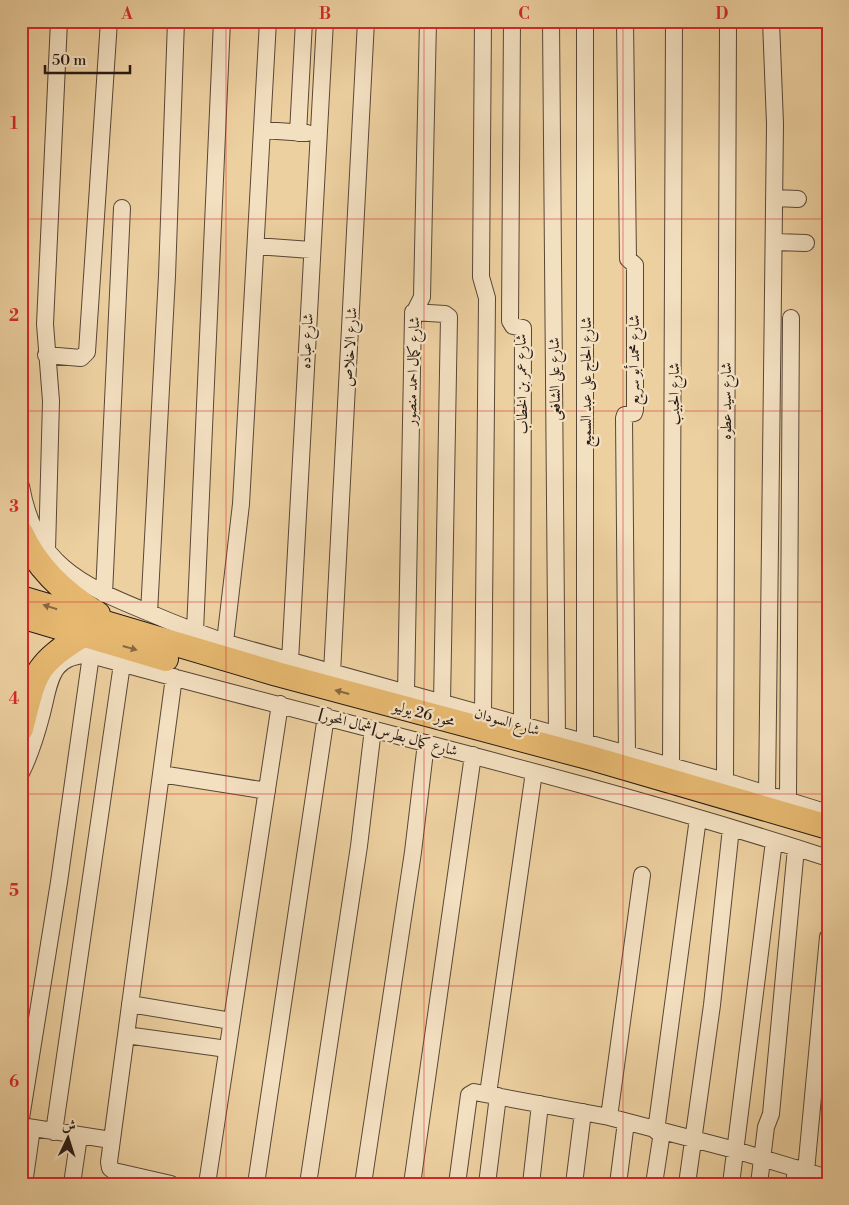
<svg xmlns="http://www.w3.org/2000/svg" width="849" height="1205" viewBox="0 0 849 1205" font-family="'Libre Bodoni',Amiri,serif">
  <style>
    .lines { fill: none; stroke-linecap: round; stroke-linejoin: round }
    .minor-casing { stroke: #584736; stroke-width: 18 }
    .highway-casing { stroke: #271913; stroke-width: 26 }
    .minor { stroke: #f3e0c1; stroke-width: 16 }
    .highway { stroke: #e6b870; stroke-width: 24 }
    .oneway { fill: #866842 }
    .grid { fill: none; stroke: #d62828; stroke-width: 1; stroke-opacity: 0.55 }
    .labels { text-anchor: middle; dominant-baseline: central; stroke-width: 4.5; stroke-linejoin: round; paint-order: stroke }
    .street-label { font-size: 15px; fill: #271913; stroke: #f3e0c1 }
    .neatline { fill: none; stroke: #d62828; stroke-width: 2 }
    .grid-label { font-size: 16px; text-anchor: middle; font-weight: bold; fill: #d62828 }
  </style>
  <rect width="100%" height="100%" fill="#edd0a0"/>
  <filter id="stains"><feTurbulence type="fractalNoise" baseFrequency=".004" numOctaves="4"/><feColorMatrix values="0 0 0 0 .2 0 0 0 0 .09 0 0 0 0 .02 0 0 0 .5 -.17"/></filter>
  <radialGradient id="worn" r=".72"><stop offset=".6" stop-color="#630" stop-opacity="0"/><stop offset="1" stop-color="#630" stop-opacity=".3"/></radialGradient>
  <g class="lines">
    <defs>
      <path id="minor" d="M 512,21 L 510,321 L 513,326 L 523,328 L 522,726
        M 551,21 L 557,736
        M 585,21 L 585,744
        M 625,21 L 628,259 L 635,265 L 635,410 L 634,413 L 625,415 L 624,418 L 627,755
        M 262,130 L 307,133
        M 298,133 L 304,21
        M 775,198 L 798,199
        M 774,242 L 806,243
        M 256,246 L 311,250
        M 413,312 L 445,314 L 449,317 L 442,703
        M 46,355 L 81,358 L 87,352 L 109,21
        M 21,486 C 35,564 79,584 145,611 C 175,624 206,636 237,646 L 725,781 L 828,813
        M 47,550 L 51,401 L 45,324 L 59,21
        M 104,594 L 122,208
        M 149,613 L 167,276 L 176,21
        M 195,631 L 222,21
        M 225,642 L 241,504 L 268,21
        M 290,661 L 325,21
        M 332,673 L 366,21
        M 406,693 L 413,315 L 422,297 L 428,21
        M 483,715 L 487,298 L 481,277 L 483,21
        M 671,768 L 674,21
        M 21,773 C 30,755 36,736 41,717 C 50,685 48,654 91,655 C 337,723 585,779 828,858
        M 161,774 L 267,791
        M 725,781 L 728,21
        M 767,795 L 775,124 L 771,21
        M 788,800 L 791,318
        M 130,1004 L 231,1021
        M 126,1035 L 227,1049
        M 488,1094 L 534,772
        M 609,1117 L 642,875
        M 21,1118 L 59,882 L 91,655
        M 21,1126 L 111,1140
        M 656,1131 L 698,818
        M 54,1132 L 122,664
        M 806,1171 L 828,937
        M 24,1184 L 32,1128
        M 72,1184 L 79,1136
        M 171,1184 L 114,1171 L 110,1168 L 109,1162 L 174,677
        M 207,1184 L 280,704
        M 256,1184 L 326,716
        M 308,1184 L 359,846 L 373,729
        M 363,1184 L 413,852 L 426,743
        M 412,1184 L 473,755
        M 457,1184 L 469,1095 L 474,1092 L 609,1117 L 735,1150 L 828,1178
        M 487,1184 L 498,1096
        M 531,1184 L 540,1104
        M 574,1184 L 583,1112
        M 618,1184 L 626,1122
        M 654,1184 L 662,1132
        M 687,1184 L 712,1005 L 731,828
        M 731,1184 L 774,841
        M 759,1184 L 766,1127 L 771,1114 L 796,848
        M 794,1184 L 796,1168"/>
      <path id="highway" d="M 21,533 C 37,568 65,594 98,614
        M 21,598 L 277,674 L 591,758 L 828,827
        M 21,616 L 166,659
        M 21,729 C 35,675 33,665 83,635"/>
    </defs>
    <use href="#minor" class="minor-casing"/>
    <use href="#highway" class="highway-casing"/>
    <use href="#minor" class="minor"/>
    <use href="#highway" class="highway"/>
  </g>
  <defs><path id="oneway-solid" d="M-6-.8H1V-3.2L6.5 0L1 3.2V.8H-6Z" transform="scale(1.25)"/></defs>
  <g class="oneway">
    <use href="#oneway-solid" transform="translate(50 607) rotate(-163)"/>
    <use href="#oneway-solid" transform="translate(130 648) rotate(16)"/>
    <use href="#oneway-solid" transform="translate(342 692) rotate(-165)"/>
  </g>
  <path class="grid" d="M 226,21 L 226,1184M 424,21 L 424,1184M 623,21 L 623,1184M 21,219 L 828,219M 21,411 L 828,411M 21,602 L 828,602M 21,794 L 828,794M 21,986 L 828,986"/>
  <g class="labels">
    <g class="street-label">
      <text transform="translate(307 341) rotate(-87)">شارع عباده</text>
      <text transform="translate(350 347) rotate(-87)">شارع الاخلاص</text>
      <text transform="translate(634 360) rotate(-90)">شارع محمد أبو سريع</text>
      <text transform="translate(413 371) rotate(-88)">شارع كمال احمد منصور</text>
      <text transform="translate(555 379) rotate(-91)">شارع على الشافعى</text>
      <text transform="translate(586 382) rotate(-90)">شارع الحاج على عبد السميع</text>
      <text transform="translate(522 384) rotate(-91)">شارع عمر بن الخطاب</text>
      <text transform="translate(674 394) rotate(-90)">شارع الحبيب</text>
      <text transform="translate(726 401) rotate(-90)">شارع سيد عطوه</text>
      <text transform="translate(424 714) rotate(15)">محور 26 يوليو</text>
      <text transform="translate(507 722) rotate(16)">شارع السودان</text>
      <text transform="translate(388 733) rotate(15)">شارع كمال بطرس[شمال المحور]</text>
    </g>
  </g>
  <rect width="849" height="1205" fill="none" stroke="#edd0a0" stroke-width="55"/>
  <g transform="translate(68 1138) rotate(4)" stroke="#f3e0c1" stroke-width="4" paint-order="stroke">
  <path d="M0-4L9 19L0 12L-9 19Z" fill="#271913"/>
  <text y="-8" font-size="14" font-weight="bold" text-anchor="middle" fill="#271913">ش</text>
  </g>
  <path d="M45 65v8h85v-8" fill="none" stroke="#271913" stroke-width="2.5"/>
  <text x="52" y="65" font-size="15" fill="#271913" stroke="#f3e0c1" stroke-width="4" paint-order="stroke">50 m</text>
  <rect x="28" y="28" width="794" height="1150" class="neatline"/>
  <g class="grid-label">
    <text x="127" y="19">A</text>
    <text x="325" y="19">B</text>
    <text x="524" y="19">C</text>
    <text x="722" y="19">D</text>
    <text x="14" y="129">1</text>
    <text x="14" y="321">2</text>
    <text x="14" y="512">3</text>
    <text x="14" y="704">4</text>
    <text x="14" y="896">5</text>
    <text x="14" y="1087">6</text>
  </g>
  <rect width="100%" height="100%" filter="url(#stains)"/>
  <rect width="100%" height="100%" fill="url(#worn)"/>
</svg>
